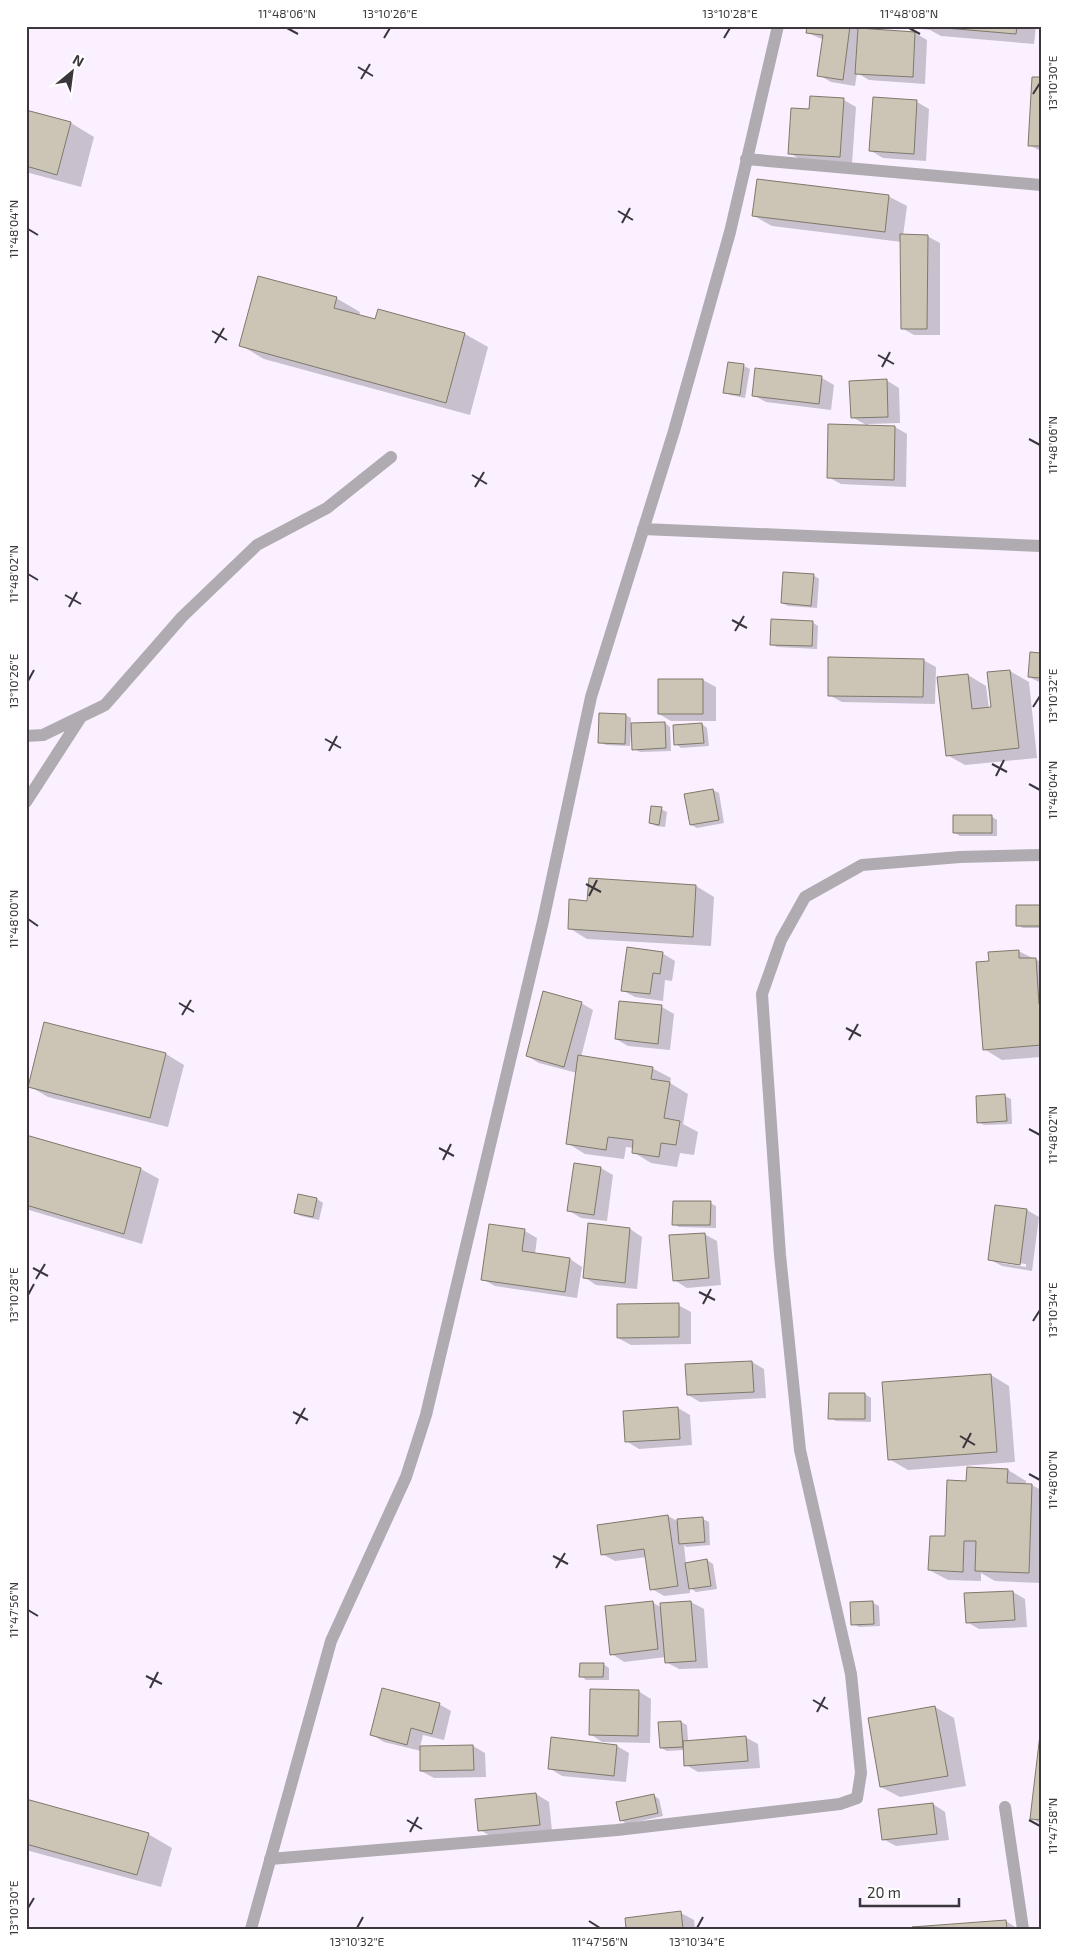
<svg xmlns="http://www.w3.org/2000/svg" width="1067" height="1955" viewBox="0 0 1067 1955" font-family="'Exo 2',sans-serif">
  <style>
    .shadow { fill: #0003; fill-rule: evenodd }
    .building { fill: #ccc5b6; stroke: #7e796b }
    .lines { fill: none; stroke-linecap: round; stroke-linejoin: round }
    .minor { stroke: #afabb1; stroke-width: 12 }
    .ticks { fill: none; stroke: #3a363b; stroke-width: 2 }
    .neatline { fill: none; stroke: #3a363b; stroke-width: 2 }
    .ticks-label { font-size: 12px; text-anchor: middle; fill: #3a363b }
  </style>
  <rect width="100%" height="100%" fill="#faf0ff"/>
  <path class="shadow" d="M 808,26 L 863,26 L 863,29 L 915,33 L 927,40 L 925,84 L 869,80 L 857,73 L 855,86 L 831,82 L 819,75 L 824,40 L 808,33 Z
    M 899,26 L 1036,26 L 1034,44 L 941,36 L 930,30 Z
    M 1041,79 L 1041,151 L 1029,145 Z
    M 844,100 L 856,107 L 852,163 L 802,160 L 789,153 L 811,110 Z
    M 917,102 L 929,109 L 926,161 L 883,158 L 871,151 Z
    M 26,111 L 71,123 L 94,137 L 81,187 L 26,172 Z
    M 888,196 L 907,206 L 903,236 L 927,236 L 940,243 L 940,335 L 914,335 L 902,328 L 902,242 L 772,226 L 754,216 Z
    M 336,298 L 360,312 L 359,316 L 376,320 L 465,334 L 488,347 L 470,415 L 264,359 L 240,345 Z
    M 729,363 L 744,366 L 750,369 L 745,398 L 730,395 L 724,392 Z
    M 756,369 L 822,378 L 834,385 L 831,410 L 766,402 L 753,395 Z
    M 886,380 L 899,388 L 900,423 L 868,424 L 868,426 L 895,427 L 907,434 L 906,487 L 841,484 L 828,477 L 868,426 L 852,417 Z
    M 813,575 L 819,579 L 817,608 L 788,606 L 782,603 Z
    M 812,622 L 818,626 L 817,649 L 777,647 L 772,644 Z
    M 1041,654 L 1041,683 L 1029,677 Z
    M 923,660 L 936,667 L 935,704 L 842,702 L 829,695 Z
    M 1010,671 L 1029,682 L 1037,758 L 965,765 L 947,755 L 968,675 L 986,686 L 989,709 L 992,708 L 988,673 Z
    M 659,680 L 703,680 L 716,687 L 716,721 L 671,721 L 659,714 Z
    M 625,715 L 631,718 L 631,725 L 665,723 L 670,727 L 671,751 L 640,752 L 634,749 L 633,732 L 631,732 L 630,746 L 606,745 L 600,742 Z
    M 702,724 L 707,728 L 709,746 L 681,748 L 676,744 Z
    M 713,790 L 719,793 L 724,823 L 697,828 L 691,825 Z
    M 661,809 L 667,812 L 665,827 L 656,826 L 650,823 Z
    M 991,816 L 997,820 L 997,836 L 960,836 L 954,832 Z
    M 696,886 L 714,897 L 711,946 L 587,939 L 569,928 L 589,902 Z
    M 1041,906 L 1041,928 L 1023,928 L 1017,925 Z
    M 1018,951 L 1041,962 L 1041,1057 L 1002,1060 L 984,1049 L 990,962 Z
    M 662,953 L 675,961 L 672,981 L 665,980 L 663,1001 L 635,997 L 622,990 Z
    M 581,1003 L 593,1010 L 581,1057 L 652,1068 L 671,1078 L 670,1083 L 688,1094 L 683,1124 L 698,1132 L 694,1155 L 680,1153 L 677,1167 L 651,1163 L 633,1152 L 634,1148 L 626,1147 L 624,1159 L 585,1154 L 567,1143 L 577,1073 L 539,1063 L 527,1056 Z
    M 662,1007 L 674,1014 L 670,1050 L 628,1046 L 616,1039 Z
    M 45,1024 L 166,1054 L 184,1065 L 168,1127 L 48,1097 L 29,1086 Z
    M 1005,1096 L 1011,1099 L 1012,1124 L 984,1125 L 978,1122 Z
    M 26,1136 L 141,1169 L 159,1179 L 142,1244 L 26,1209 Z
    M 575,1164 L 601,1168 L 613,1175 L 607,1221 L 581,1218 L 568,1210 Z
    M 299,1196 L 317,1199 L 323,1203 L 319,1220 L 301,1216 L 295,1213 Z
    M 710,1203 L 716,1206 L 716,1228 L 679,1227 L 673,1224 Z
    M 1027,1210 L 1039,1217 L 1032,1271 L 1002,1266 L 989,1259 ZM 1001,1261 L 1026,1264 L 1026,1267 L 1001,1263 Z
    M 589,1225 L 630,1229 L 642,1237 L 637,1289 L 596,1285 L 584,1277 Z
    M 525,1231 L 537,1238 L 535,1254 L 570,1259 L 582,1267 L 577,1298 L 495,1286 L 482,1279 Z
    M 704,1234 L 717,1241 L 721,1285 L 687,1288 L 674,1280 Z
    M 678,1305 L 691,1312 L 691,1344 L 631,1345 L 618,1338 Z
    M 752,1362 L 764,1369 L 766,1398 L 700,1402 L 688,1395 Z
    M 991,1375 L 1009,1386 L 1015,1462 L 908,1470 L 889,1459 Z
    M 865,1394 L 871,1398 L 871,1422 L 836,1421 L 830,1418 Z
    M 678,1408 L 690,1415 L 692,1445 L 639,1449 L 626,1441 Z
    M 968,1468 L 1008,1470 L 1026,1481 L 1026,1485 L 1032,1485 L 1041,1490 L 1041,1583 L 995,1581 L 981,1573 L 981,1581 L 948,1580 L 929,1570 L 946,1537 L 967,1482 Z
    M 668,1516 L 679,1522 L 679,1520 L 703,1519 L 709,1522 L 710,1545 L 686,1547 L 684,1545 L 686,1564 L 707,1560 L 713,1564 L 717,1589 L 696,1592 L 690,1588 L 690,1593 L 664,1596 L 652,1589 L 647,1557 L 615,1561 L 602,1554 Z
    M 1013,1592 L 1025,1599 L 1027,1627 L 979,1629 L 967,1622 Z
    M 652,1602 L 662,1608 L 662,1604 L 691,1602 L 704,1609 L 708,1668 L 679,1669 L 666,1662 L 666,1657 L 624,1662 L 612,1654 Z
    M 873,1603 L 879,1606 L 880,1626 L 859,1627 L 853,1624 Z
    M 603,1664 L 609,1668 L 609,1680 L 586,1680 L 581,1676 Z
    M 638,1691 L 651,1699 L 650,1743 L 602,1742 L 590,1734 Z
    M 439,1704 L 451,1711 L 444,1740 L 423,1735 L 420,1747 L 473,1746 L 485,1753 L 486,1777 L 434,1778 L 421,1771 L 421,1751 L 384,1742 L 372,1735 Z
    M 935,1707 L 954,1718 L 966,1786 L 900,1797 L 881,1787 Z
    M 681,1722 L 687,1725 L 688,1741 L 745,1737 L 758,1744 L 760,1768 L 698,1772 L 686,1765 L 684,1750 L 667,1751 L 661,1748 Z
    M 1041,1736 L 1041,1824 L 1031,1818 Z
    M 617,1746 L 629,1753 L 626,1782 L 562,1776 L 549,1768 Z
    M 536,1794 L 549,1802 L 552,1831 L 492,1837 L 480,1830 Z
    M 653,1795 L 659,1799 L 663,1816 L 627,1824 L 621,1820 Z
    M 26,1801 L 148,1834 L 172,1848 L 161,1887 L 26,1850 Z
    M 933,1804 L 945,1812 L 949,1840 L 896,1846 L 883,1839 Z
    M 681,1913 L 694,1920 L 695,1929 L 628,1929 L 627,1919 Z
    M 1006,1921 L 1018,1929 L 913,1929 Z"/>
  <path class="building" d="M 807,26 L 850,26 L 843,80 L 817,76 L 823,35 L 806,33 Z
    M 922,26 L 1017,26 L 1016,34 Z
    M 858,28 L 915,32 L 913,77 L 855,74 Z
    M 1032,77 L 1041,77 L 1041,146 L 1028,146 Z
    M 810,96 L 844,98 L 840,157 L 788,154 L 791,108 L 809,109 Z
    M 873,97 L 917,100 L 914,154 L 869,151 Z
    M 26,110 L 71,122 L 57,175 L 26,166 Z
    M 757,179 L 889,195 L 885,232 L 752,216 Z
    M 900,234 L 928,235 L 927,329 L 901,329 Z
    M 258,276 L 337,297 L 334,308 L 375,319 L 378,309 L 465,333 L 446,403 L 239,346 Z
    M 728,362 L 744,364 L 740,395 L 723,393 Z
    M 755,368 L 822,376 L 819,404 L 752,396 Z
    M 887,379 L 888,417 L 851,418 L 849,381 Z
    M 828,424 L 895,426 L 894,480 L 827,478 Z
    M 783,572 L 814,574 L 811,606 L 781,603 Z
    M 771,619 L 813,621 L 812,646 L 770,645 Z
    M 1030,652 L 1041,653 L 1041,678 L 1028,677 Z
    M 828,657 L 924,659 L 923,697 L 828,696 Z
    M 1010,670 L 1019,748 L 946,756 L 937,677 L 968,674 L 972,709 L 991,707 L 987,672 Z
    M 658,679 L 703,679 L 703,714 L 658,714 Z
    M 599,713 L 626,714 L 625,744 L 598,743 Z
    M 665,722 L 666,748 L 632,750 L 631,723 Z
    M 702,723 L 704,743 L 674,745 L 673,725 Z
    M 713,789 L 719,820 L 690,825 L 684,794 Z
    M 651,806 L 662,807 L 659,825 L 649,823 Z
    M 953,815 L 992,815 L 992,833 L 953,833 Z
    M 589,878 L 696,885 L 693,937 L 568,929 L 569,899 L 587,901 Z
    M 1016,905 L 1041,905 L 1041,926 L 1016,926 Z
    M 627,947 L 663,952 L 660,974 L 653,973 L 650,994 L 621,991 Z
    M 1019,950 L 1019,958 L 1036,958 L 1039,1004 L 1041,1004 L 1041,1045 L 983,1050 L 976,962 L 989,961 L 988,952 Z
    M 543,991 L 582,1002 L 564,1067 L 526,1056 Z
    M 619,1001 L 662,1005 L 658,1044 L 615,1039 Z
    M 44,1022 L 166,1053 L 150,1118 L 28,1087 Z
    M 578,1055 L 653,1067 L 651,1079 L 670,1082 L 664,1118 L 680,1121 L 676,1145 L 661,1143 L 659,1157 L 632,1153 L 633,1140 L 608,1137 L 606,1150 L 566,1144 Z
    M 1005,1094 L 1007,1121 L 977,1123 L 976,1096 Z
    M 26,1135 L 141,1168 L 124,1234 L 26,1205 Z
    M 574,1163 L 601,1167 L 594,1215 L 567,1211 Z
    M 298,1194 L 317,1198 L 313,1217 L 294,1213 Z
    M 673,1201 L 711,1201 L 710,1225 L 672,1225 Z
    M 995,1205 L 1027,1209 L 1020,1265 L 988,1260 Z
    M 588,1223 L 630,1228 L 625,1283 L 583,1278 Z
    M 489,1224 L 525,1229 L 522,1251 L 570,1258 L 565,1292 L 481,1280 Z
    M 705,1233 L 709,1278 L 673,1281 L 669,1235 Z
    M 679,1303 L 679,1337 L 617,1338 L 617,1304 Z
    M 752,1361 L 754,1392 L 687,1395 L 685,1364 Z
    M 991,1374 L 997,1452 L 888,1460 L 882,1382 Z
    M 829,1393 L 865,1393 L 865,1419 L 828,1419 Z
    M 678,1407 L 680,1439 L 625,1442 L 623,1411 Z
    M 967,1467 L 1008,1469 L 1007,1483 L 1032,1484 L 1029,1573 L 975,1571 L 976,1541 L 964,1541 L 963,1572 L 928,1570 L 930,1536 L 945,1536 L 947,1480 L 966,1481 Z
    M 668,1515 L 678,1586 L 650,1590 L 644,1549 L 601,1555 L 597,1525 Z
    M 703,1517 L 705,1542 L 679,1544 L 677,1519 Z
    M 707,1559 L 711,1586 L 689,1589 L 685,1563 Z
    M 1013,1591 L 1015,1620 L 966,1623 L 964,1593 Z
    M 653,1601 L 658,1649 L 610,1655 L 605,1606 Z
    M 691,1601 L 696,1661 L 665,1663 L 660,1603 Z
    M 873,1601 L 874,1624 L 851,1625 L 850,1602 Z
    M 580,1663 L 604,1663 L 603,1677 L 579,1677 Z
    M 382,1688 L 440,1703 L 432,1734 L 411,1728 L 407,1745 L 370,1735 Z
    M 590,1689 L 639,1690 L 638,1736 L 589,1735 Z
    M 935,1706 L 948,1776 L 880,1787 L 868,1718 Z
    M 681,1721 L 683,1747 L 660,1748 L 658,1722 Z
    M 1041,1726 L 1041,1820 L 1030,1819 Z
    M 746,1736 L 748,1761 L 684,1766 L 683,1741 Z
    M 551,1737 L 617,1745 L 614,1776 L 548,1769 Z
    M 473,1745 L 474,1770 L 420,1771 L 420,1746 Z
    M 536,1793 L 540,1825 L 478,1831 L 475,1799 Z
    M 654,1794 L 658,1813 L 620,1821 L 616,1802 Z
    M 26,1799 L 149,1833 L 137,1875 L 26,1844 Z
    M 933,1803 L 937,1834 L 882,1840 L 878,1809 Z
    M 681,1911 L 683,1929 L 626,1929 L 625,1918 Z
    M 1006,1920 L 1007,1929 L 912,1927 Z"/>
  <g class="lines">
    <path class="minor" d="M 746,159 L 1041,185
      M 643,529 L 1041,546
      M 26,736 L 43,735 L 105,705 L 182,617 L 257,545 L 327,508 L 391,457
      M 26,802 L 81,717
      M 1005,1807 L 1023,1929
      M 270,1859 L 617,1830 L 840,1804 L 857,1798 L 861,1773 L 851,1674 L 800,1450 L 780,1255 L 762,994 L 781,940 L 805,897 L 862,865 L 960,857 L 1041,855
      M 251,1929 L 331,1641 L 406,1477 L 426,1415 L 543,921 L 591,697 L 674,431 L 730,232 L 778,26"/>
  </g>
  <path class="ticks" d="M 287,28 L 298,34M 909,28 L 920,34M 384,38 L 390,28M 724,38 L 730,28M 358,67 L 373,76M 361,79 L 370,64M 1033,94 L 1040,83M 618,211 L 633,220M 622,223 L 630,208M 28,229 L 38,235M 212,331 L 227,340M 215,343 L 224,328M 878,355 L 894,364M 882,367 L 890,352M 1029,439 L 1040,445M 472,475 L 487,484M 475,487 L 484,472M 28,574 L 38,580M 65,595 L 81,604M 69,607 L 77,592M 732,620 L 747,628M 735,631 L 744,616M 28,681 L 34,670M 1033,707 L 1040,696M 325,739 L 341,748M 329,751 L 337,736M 992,764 L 1007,772M 996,776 L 1004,760M 1029,784 L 1040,790M 586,884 L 601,892M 589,896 L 597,880M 28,919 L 38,926M 179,1003 L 194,1012M 182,1015 L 191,1000M 846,1028 L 861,1036M 849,1040 L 858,1024M 1029,1129 L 1040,1135M 439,1148 L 454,1156M 443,1160 L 451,1144M 33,1268 L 48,1276M 36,1279 L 45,1264M 699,1292 L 715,1300M 28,1295 L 34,1284M 703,1304 L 711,1289M 1033,1321 L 1040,1310M 293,1412 L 308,1420M 296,1424 L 305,1408M 960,1436 L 975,1445M 963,1448 L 971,1433M 1029,1474 L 1040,1480M 553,1556 L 568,1564M 556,1568 L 565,1553M 28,1610 L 38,1616M 146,1676 L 162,1684M 150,1688 L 158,1672M 813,1700 L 828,1709M 817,1712 L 825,1697M 407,1820 L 422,1829M 1029,1820 L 1040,1826M 410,1832 L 418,1817M 28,1908 L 34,1898M 589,1921 L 600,1928M 357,1928 L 363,1917M 697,1928 L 703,1917"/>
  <rect width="1067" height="1955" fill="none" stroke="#ffffff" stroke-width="55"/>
  <g transform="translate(72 72) rotate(29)" stroke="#ffffff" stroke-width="4" paint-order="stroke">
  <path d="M0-4L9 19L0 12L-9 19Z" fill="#3a363b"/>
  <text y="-8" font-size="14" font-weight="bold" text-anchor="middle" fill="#3a363b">N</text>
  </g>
  <path d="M860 1898v8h99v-8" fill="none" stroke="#3a363b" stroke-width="2.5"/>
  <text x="867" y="1898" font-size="15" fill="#3a363b" stroke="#ffffff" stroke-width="4" paint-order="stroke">20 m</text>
  <rect x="28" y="28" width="1012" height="1900" class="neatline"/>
  <g class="ticks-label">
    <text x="287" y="18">11°48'06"N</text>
    <text x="390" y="18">13°10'26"E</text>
    <text x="730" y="18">13°10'28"E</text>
    <text x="909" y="18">11°48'08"N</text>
    <text transform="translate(1053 83) rotate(-90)" y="4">13°10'30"E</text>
    <text transform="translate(14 229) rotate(-90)" y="4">11°48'04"N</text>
    <text transform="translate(1053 445) rotate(-90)" y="4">11°48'06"N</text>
    <text transform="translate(14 574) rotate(-90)" y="4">11°48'02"N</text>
    <text transform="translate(14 681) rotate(-90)" y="4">13°10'26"E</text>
    <text transform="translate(1053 696) rotate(-90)" y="4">13°10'32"E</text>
    <text transform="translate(1053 790) rotate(-90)" y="4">11°48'04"N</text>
    <text transform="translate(14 919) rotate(-90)" y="4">11°48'00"N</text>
    <text transform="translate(1053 1135) rotate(-90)" y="4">11°48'02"N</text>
    <text transform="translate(14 1295) rotate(-90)" y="4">13°10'28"E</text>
    <text transform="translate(1053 1310) rotate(-90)" y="4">13°10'34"E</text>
    <text transform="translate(1053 1480) rotate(-90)" y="4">11°48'00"N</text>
    <text transform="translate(14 1610) rotate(-90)" y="4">11°47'56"N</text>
    <text transform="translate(1053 1826) rotate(-90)" y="4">11°47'58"N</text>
    <text transform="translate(14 1908) rotate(-90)" y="4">13°10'30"E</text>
    <text x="357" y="1946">13°10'32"E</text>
    <text x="600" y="1946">11°47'56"N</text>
    <text x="697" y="1946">13°10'34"E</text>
  </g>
</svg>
